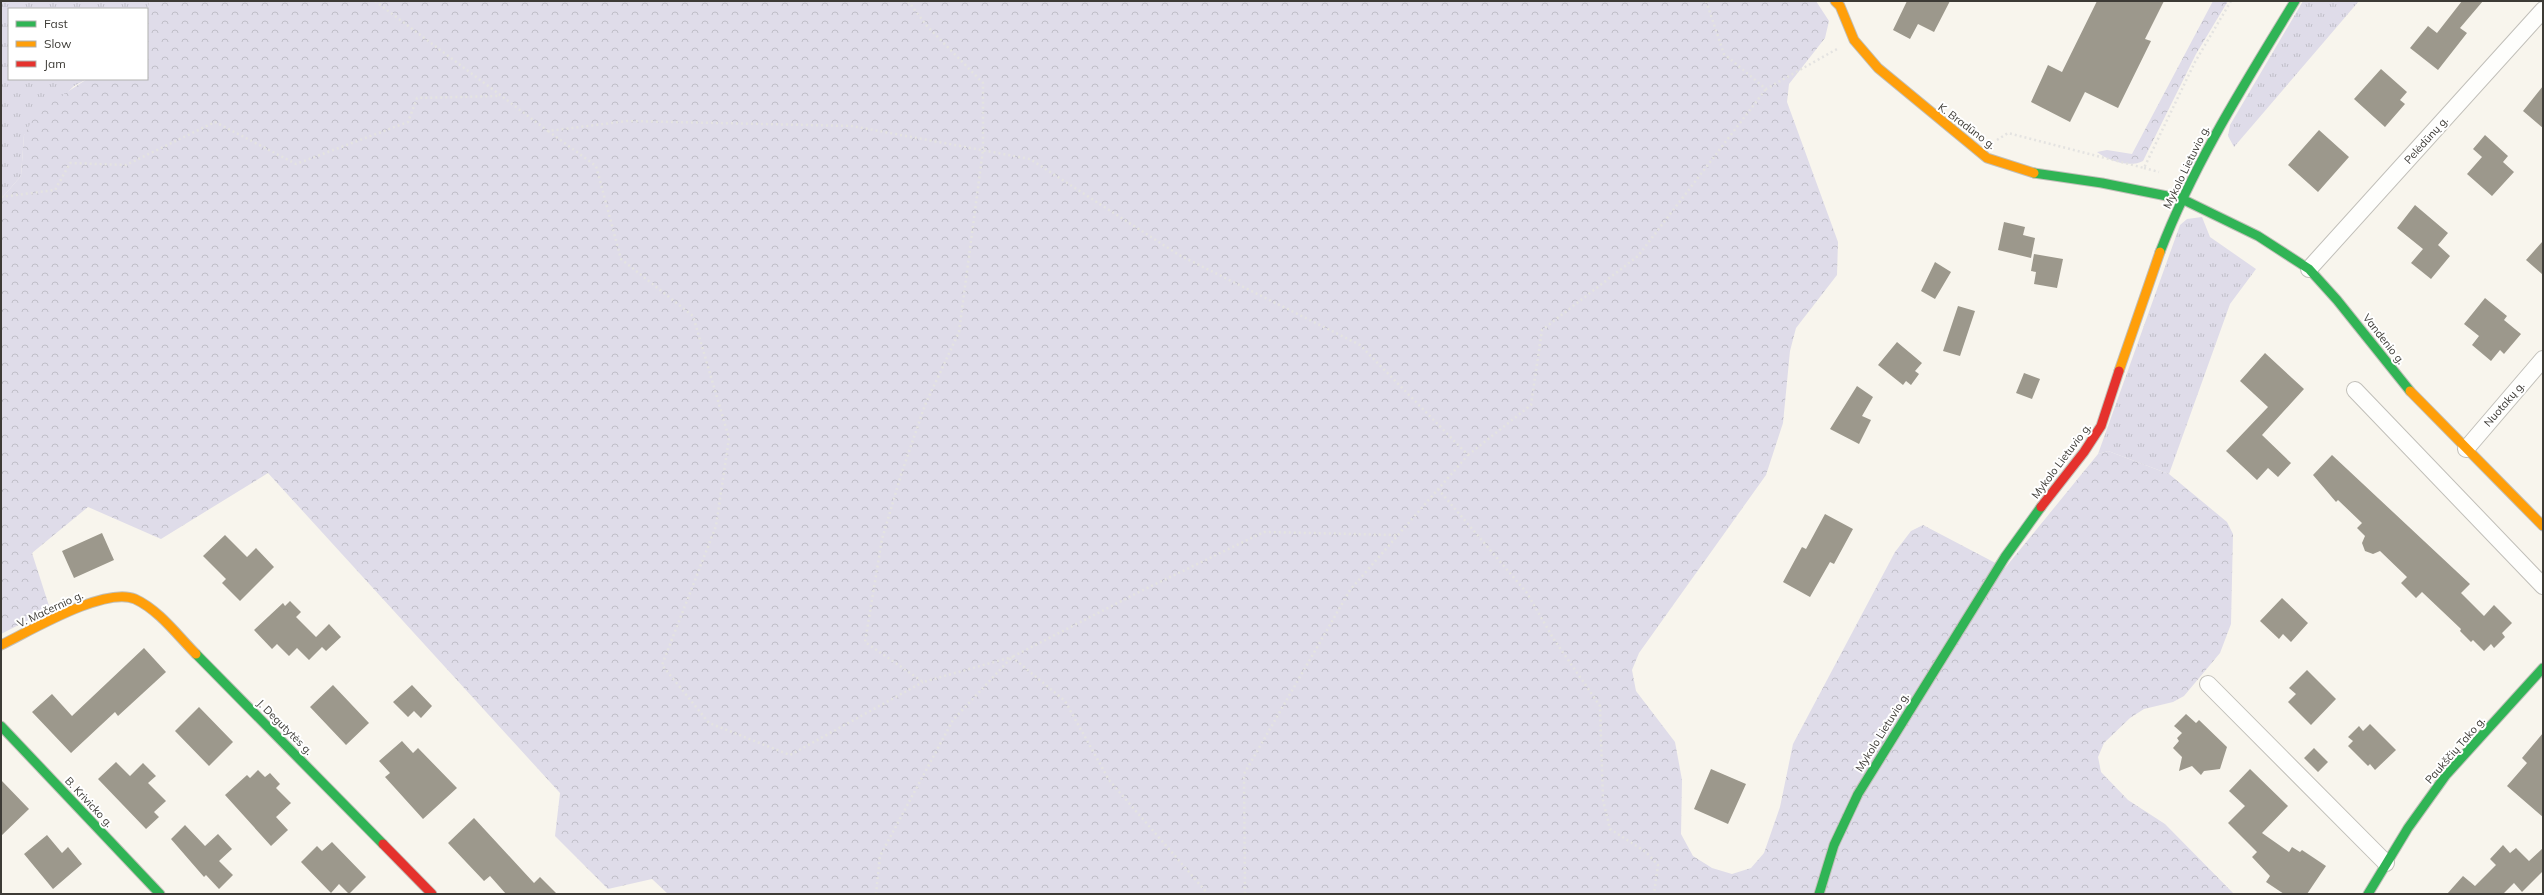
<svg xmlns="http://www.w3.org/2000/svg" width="2544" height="895" viewBox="0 0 2544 895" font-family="Mulish,sans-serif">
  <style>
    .grass { fill: url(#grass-tufts) }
    .forest { fill: url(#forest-crowns) }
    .building { fill: #9c988c }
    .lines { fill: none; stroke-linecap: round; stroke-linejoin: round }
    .street-casing { stroke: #c1bfb9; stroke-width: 18 }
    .fast-casing { stroke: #c1bfb9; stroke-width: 11 }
    .slow-casing { stroke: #c1bfb9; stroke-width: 11 }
    .jam-casing { stroke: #c1bfb9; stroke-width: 11 }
    .path { stroke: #e4e3e1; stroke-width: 2.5; stroke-dasharray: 2 3; stroke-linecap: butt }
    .street { stroke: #fefefc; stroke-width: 16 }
    .fast { stroke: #30b455; stroke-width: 9 }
    .slow { stroke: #ff9f0a; stroke-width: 9 }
    .jam { stroke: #e5322d; stroke-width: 9 }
    .labels { text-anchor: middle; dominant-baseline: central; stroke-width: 4; stroke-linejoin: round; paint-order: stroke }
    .street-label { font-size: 11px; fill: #3d3b36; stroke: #fff }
  </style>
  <defs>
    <pattern id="grass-tufts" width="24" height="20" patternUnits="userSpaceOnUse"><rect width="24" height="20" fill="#dfdce9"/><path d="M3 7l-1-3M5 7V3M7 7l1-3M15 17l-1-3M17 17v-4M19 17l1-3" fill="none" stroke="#c0bec8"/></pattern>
    <pattern id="forest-crowns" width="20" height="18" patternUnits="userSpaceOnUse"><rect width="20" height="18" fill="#dfdce9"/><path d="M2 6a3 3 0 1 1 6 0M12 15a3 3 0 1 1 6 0" fill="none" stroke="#c0bec8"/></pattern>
  </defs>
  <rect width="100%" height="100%" fill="#f8f5ed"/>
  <path class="grass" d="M 1,1 L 150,1 L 147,11 L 147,9 L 9,9 L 9,79 L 87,79 L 74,86 L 24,135 L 21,176 L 1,199 Z
    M 2303,1 L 2359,1 L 2234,147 L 2228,136 L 2230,125 Z
    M 2202,217 L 2210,237 L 2256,269 L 2230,304 L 2169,474 L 2108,451 L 2098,454 L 2180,225 L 2187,219 Z"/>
  <path class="forest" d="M 150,1 L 1816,1 L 1829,21 L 1825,38 L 1789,84 L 1787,102 L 1838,242 L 1837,275 L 1796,328 L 1790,351 L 1783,423 L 1766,475 L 1639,653 L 1632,670 L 1636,691 L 1675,742 L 1682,780 L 1681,834 L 1693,856 L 1712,868 L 1732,874 L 1751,868 L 1764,853 L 1780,807 L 1793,744 L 1895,552 L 1911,531 L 1923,525 L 2005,568 L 2098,454 L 2108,451 L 2169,474 L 2227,522 L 2233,534 L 2231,624 L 2220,653 L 2184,696 L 2173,702 L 2144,709 L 2130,718 L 2104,743 L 2098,757 L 2101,772 L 2128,800 L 2165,824 L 2234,894 L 668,894 L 652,879 L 608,889 L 555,836 L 560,793 L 268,473 L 161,539 L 88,507 L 32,553 L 50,609 L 1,634 L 1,199 L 21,176 L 24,135 L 37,112 L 87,79 L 147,79 L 147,11 Z
    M 2213,1 L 2228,1 L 2196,54 L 2143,161 C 2130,168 2108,161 2097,152 L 2107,150 L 2132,154 Z"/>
  <path class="building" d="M 1907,1 L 1950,1 L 1934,32 L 1918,24 L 1910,39 L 1893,30 Z
    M 2097,1 L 2164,1 L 2145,39 L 2151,41 L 2118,108 L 2085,92 L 2070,122 L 2031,102 L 2048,65 L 2062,72 Z
    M 2462,1 L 2483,1 L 2460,28 L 2467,33 L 2438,70 L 2410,48 L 2428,26 L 2437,33 Z
    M 2381,69 L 2407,92 L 2400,100 L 2405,104 L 2385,127 L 2354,99 Z
    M 2543,86 L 2543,128 L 2523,111 Z
    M 2319,130 L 2349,157 L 2318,192 L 2288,165 Z
    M 2485,135 L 2508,156 L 2503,162 L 2514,172 L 2492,196 L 2467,174 L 2482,157 L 2473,149 Z
    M 2415,205 L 2448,233 L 2438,245 L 2450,256 L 2431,279 L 2411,263 L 2423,249 L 2397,228 Z
    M 2004,222 L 2025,227 L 2023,235 L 2035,238 L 2031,258 L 1998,250 Z
    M 2543,241 L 2543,275 L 2526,260 Z
    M 2034,254 L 2063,259 L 2057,288 L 2034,284 L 2036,272 L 2031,271 Z
    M 1935,262 L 1951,272 L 1935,299 L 1921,291 Z
    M 2485,298 L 2507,316 L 2504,320 L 2521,334 L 2504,354 L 2500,350 L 2491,361 L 2472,345 L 2479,336 L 2464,324 Z
    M 1958,306 L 1975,311 L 1960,356 L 1943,351 Z
    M 1897,342 L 1922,363 L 1915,371 L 1919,374 L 1911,385 L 1906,381 L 1903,385 L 1878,365 Z
    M 2265,353 L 2304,389 L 2262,435 L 2291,463 L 2278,477 L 2268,468 L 2257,480 L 2226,451 L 2268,407 L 2240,381 Z
    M 2024,373 L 2040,379 L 2032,399 L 2016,393 Z
    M 1857,386 L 1873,397 L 1862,416 L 1871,420 L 1859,444 L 1830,429 Z
    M 2332,455 L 2470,584 L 2461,593 L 2484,616 L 2494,605 L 2512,623 L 2502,633 L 2505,637 L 2494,648 L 2491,644 L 2484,651 L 2473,640 L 2471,642 L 2460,631 L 2461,629 L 2422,592 L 2416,598 L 2401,583 L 2407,577 L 2380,551 L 2373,554 L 2365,551 L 2362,543 L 2365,536 L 2357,528 L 2362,523 L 2338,500 L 2336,502 L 2313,475 Z
    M 1825,514 L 1853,529 L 1834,564 L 1830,562 L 1810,597 L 1783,582 L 1802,547 L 1806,549 Z
    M 102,533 L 114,560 L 74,578 L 62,551 Z
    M 225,535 L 247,557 L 256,548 L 274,567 L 240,601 L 222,583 L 226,579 L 203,556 Z
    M 2282,598 L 2308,623 L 2291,642 L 2283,634 L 2279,639 L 2260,621 Z
    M 290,601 L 301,612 L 296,617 L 316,637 L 329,624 L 341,637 L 326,651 L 322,647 L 309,660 L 297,648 L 289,656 L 277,644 L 272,649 L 254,630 L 283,603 L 285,606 Z
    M 144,648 L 166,672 L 118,716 L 115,712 L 71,753 L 32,712 L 52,694 L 72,716 Z
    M 2307,670 L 2336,699 L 2311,725 L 2288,702 L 2296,694 L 2289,688 Z
    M 333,685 L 369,723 L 346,745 L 310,707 Z
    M 412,685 L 432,706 L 421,718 L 414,711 L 408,717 L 393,702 Z
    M 199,707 L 233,742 L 209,766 L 175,731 Z
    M 2186,714 L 2196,723 L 2199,720 L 2227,747 L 2220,769 L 2204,771 L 2201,775 L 2192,766 L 2179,771 L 2182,757 L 2173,748 L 2179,741 L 2177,738 L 2182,733 L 2174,726 Z
    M 2370,724 L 2396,750 L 2375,770 L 2370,764 L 2368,766 L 2348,746 L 2353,741 L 2348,737 L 2359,726 L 2363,731 Z
    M 2543,733 L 2543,817 L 2507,786 L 2527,763 L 2522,758 Z
    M 402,741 L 413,753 L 418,748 L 457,788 L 423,819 L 385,777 L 390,773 L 379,761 Z
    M 2314,748 L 2328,762 L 2318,772 L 2304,758 Z
    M 116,762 L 130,776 L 143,763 L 156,776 L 148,783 L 166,801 L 154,812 L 159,817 L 146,829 L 98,779 Z
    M 1711,769 L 1746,784 L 1728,824 L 1694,809 Z
    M 2250,769 L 2288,806 L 2262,833 L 2289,852 L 2292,847 L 2300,852 L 2302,850 L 2326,866 L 2307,894 L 2284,894 L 2266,882 L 2270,876 L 2252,857 L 2257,852 L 2228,823 L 2245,806 L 2229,791 Z
    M 258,770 L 265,777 L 270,773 L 280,784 L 276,788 L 291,803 L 276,817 L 288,830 L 271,846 L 225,795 L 247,775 L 250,778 Z
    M 1,780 L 29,809 L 1,836 Z
    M 474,818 L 534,883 L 540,877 L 557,894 L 506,894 L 490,876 L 484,881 L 448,843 Z
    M 185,825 L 205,846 L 218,834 L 232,849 L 219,861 L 233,875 L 219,889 L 206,875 L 204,877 L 171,839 Z
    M 47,835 L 62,853 L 68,847 L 82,864 L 53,889 L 24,854 Z
    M 332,842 L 366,877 L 349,894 L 339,884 L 331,893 L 301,862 L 317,846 L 322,851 Z
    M 2503,845 L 2510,853 L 2516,848 L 2529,861 L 2543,848 L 2543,871 L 2522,892 L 2514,883 L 2503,894 L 2447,894 L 2463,876 L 2475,886 L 2496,865 L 2490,859 Z"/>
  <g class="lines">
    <defs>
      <path id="street" d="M 2309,269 L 2543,10
        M 2355,390 L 2543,586
        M 2466,449 L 2543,359
        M 2208,684 L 2386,863"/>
      <path id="fast" d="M 2034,173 L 2102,183 L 2182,199 L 2258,236 L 2309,269 L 2337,300 L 2410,391
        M 2160,252 C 2194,163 2245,83 2295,1
        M 196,654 L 383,844
        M 1,726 L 160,894
        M 1819,894 L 1834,845 L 1858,794 L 2005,557 L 2041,507
        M 2368,894 L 2408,828 L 2446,775 L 2543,668"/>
      <path id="slow" d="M 1835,1 L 1840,6 L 1854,40 L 1878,68 L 1987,158 L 2034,173
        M 2119,371 L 2160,252
        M 2410,391 L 2543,526
        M 1,645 C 30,631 105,586 135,599 C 159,610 178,636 196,654"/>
      <path id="jam" d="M 2041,507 L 2084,452 L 2101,426 L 2119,371
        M 383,844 L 432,894"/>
    </defs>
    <use href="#street" class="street-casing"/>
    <use href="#fast" class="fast-casing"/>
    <use href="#slow" class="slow-casing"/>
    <use href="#jam" class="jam-casing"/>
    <path class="path" d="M 375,1 L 548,131 L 627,121 L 852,126 L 1030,159 L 1179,255 L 1360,345 L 1468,455 L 1350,590 L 1244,774 L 1245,894
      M 908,1 L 927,26 L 983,83 L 983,150 L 959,332 L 925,405 L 901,475 L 882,539 L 865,642 L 923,682 L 1012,657 L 1065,701 L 1109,780 L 1208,894
      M 1706,1 L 1724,54 L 1766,89 L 1837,49
      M 548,131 L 596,166 L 621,259 L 693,316 L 729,438 L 716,526 L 662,665 L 709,723 L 790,755 L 923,682
      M 1997,140 L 2008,133 L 2144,168 L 2195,62 L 2231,1
      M 2144,168 L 2159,172
      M 1,197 L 55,190 L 70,163 L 126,165 L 215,122 L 296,164 L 408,122 L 417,98 L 500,96
      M 1468,455 L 1531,405 L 1542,330 L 1638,256 L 1766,89
      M 1438,489 L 1527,593 L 1553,638 L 1600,706 L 1603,800 L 1610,829 L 1646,852 L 1658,865 L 1654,894
      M 876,894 L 880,856 L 953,720 L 1012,657 L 1139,592 L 1264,532 L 1397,535"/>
    <use href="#street" class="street"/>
    <use href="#fast" class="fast"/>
    <use href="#slow" class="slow"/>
    <use href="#jam" class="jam"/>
  </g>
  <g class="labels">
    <g class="street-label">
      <text transform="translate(1967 126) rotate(37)">K. Bradūno g.</text>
      <text transform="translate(2426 140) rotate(-48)">Pelėdūnų g.</text>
      <text transform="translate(2186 167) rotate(-64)">Mykolo Lietuvio g.</text>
      <text transform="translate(2384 339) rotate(52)">Vandenio g.</text>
      <text transform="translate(2504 404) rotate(-49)">Nuotakų g.</text>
      <text transform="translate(2061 461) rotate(-53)">Mykolo Lietuvio g.</text>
      <text transform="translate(50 609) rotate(-25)">V. Mačernio g.</text>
      <text transform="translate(285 727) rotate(45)">J. Degutytės g.</text>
      <text transform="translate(1882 732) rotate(-58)">Mykolo Lietuvio g.</text>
      <text transform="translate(2455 750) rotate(-49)">Paukščių Tako g.</text>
      <text transform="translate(89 802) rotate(47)">B. Krivicko g.</text>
    </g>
  </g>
  <rect width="2544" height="895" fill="none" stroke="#3d3b36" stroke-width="4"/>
  <rect x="8" y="8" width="140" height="72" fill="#ffffff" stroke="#b1b1af"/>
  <rect x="16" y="21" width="20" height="6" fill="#30b455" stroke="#b1b1af"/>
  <text x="44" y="28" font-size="12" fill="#3d3b36">Fast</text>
  <rect x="16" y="41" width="20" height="6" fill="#ff9f0a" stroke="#b1b1af"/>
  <text x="44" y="48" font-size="12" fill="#3d3b36">Slow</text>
  <rect x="16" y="61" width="20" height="6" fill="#e5322d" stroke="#b1b1af"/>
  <text x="44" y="68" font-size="12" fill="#3d3b36">Jam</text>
</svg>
